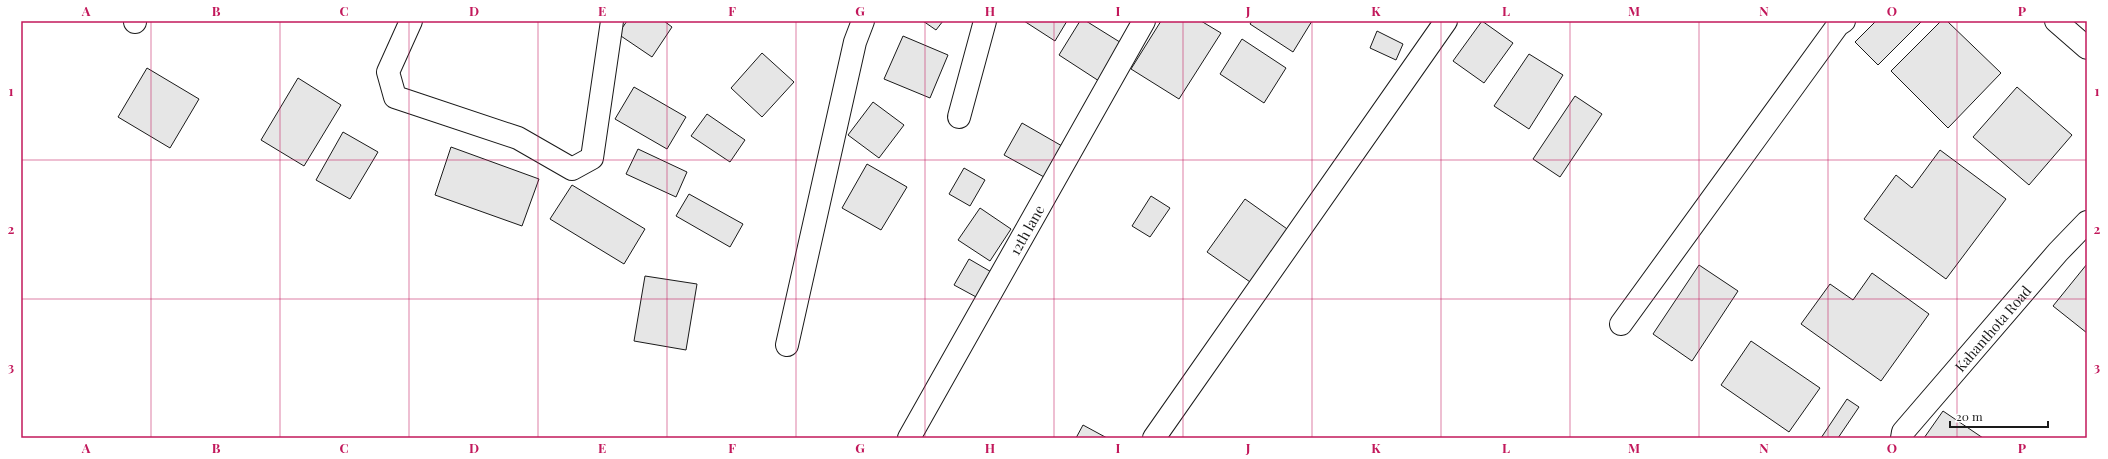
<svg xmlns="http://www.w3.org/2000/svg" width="2108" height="459" viewBox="0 0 2108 459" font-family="'Playfair Display',serif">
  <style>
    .building { fill: #e6e6e6; stroke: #1a1a1a }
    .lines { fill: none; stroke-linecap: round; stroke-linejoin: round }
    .minor-casing { stroke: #1a1a1a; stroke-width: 24 }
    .major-casing { stroke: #1a1a1a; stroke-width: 24 }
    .minor { stroke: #fff; stroke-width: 22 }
    .major { stroke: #fff; stroke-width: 22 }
    .grid { fill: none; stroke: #c2185b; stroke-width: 1; stroke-opacity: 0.55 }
    .labels { text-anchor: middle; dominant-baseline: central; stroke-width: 3; stroke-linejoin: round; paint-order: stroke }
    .street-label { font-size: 14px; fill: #1a1a1a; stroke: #fff }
    .neatline { fill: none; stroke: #c2185b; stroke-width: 1.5 }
    .grid-label { font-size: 13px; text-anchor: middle; font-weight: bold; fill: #c2185b }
  </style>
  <rect width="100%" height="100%" fill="#fff"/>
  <path class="building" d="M 627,21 L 664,21 L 672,27 L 652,57 L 618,34 Z
    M 923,21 L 943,21 L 936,30 Z
    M 1024,21 L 1067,21 L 1055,41 Z
    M 1080,21 L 1086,21 L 1123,44 L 1099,81 L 1059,55 Z
    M 1161,21 L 1201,21 L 1221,33 L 1179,99 L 1131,69 Z
    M 1252,21 L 1312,21 L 1293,52 L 1250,24 Z
    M 1482,21 L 1513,43 L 1484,83 L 1453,61 Z
    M 1876,21 L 1922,21 L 1878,65 L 1855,42 Z
    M 1941,21 L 1947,21 L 2001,73 L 1948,128 L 1891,71 Z
    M 1377,31 L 1403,44 L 1396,60 L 1370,48 Z
    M 903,36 L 948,55 L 930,98 L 884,79 Z
    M 1242,39 L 1286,68 L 1264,103 L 1220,74 Z
    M 762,53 L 794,82 L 762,117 L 731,88 Z
    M 1529,54 L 1563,75 L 1529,129 L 1494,106 Z
    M 147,68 L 199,99 L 170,148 L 118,117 Z
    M 298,78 L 341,105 L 304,166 L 261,140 Z
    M 634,87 L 686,117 L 667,149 L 615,119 Z
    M 2017,87 L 2072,135 L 2029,185 L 1973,137 Z
    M 1575,96 L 1602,114 L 1560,177 L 1533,159 Z
    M 873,102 L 904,125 L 879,158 L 848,135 Z
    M 707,114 L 745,140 L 730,162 L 691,136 Z
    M 1022,123 L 1062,146 L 1044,177 L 1004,155 Z
    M 343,132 L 378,152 L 350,199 L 316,180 Z
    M 451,147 L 539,179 L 522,226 L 435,195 Z
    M 638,149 L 687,172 L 676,197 L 626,174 Z
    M 1940,150 L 2006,199 L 1946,279 L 1864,219 L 1896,175 L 1912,188 Z
    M 867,164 L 907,187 L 881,230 L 842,208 Z
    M 964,168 L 985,180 L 970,206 L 949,194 Z
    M 572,185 L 645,229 L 624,264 L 550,219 Z
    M 689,194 L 743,224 L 730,247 L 676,216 Z
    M 1151,196 L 1170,208 L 1150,237 L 1132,226 Z
    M 1245,199 L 1290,231 L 1253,284 L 1207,252 Z
    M 980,208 L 1011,229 L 990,261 L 958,240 Z
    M 969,259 L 993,273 L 978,298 L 954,285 Z
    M 2087,264 L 2087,333 L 2053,306 Z
    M 1699,265 L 1738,291 L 1692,361 L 1653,334 Z
    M 1872,273 L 1929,314 L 1881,381 L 1801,324 L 1830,284 L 1853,300 Z
    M 645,276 L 697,284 L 686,350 L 634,341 Z
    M 1751,341 L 1820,388 L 1789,432 L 1721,385 Z
    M 1847,399 L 1859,407 L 1838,438 L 1821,438 Z
    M 1943,411 L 1983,438 L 1924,438 Z
    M 1083,425 L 1107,438 L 1076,438 Z"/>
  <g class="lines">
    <defs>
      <g id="minor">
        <path d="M 411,21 L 388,72 L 395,97 L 518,138 L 572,169 L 592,158 L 612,21"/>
        <path d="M 2056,21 L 2087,48"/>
        <path d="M 135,22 L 135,21"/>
        <path d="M 959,117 L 985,21"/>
        <path d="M 1621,324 L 1838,25 L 1844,21"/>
        <path d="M 787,345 L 855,42 L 863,21"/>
        <path id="s1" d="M 909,438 L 1144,21"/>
        <path d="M 1154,438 L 1446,21"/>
      </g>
      <g id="major">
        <path id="s2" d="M 1902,438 L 1903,432 L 2058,252 L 2087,222"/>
      </g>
    </defs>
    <use href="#minor" class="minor-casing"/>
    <use href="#major" class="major-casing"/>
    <use href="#minor" class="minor"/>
    <use href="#major" class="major"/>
  </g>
  <path class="grid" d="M 151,21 L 151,438M 280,21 L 280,438M 409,21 L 409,438M 538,21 L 538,438M 667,21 L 667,438M 796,21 L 796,438M 925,21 L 925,438M 1054,21 L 1054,438M 1183,21 L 1183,438M 1312,21 L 1312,438M 1441,21 L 1441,438M 1570,21 L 1570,438M 1699,21 L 1699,438M 1828,21 L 1828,438M 1957,21 L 1957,438M 21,160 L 2087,160M 21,299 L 2087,299"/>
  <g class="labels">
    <g class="street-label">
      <text stroke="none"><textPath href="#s1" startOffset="239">12th lane</textPath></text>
      <text stroke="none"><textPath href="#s2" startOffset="143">Kahanthota Road</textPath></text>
    </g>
  </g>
  <rect width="2108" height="459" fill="none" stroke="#ffffff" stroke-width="44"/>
  <path d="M1950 421v6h98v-6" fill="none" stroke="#1a1a1a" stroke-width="2"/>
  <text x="1956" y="421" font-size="12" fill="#1a1a1a" stroke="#ffffff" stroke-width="3" paint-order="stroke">20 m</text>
  <rect x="22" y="22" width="2064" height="415" class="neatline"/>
  <g class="grid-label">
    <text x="86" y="16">A</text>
    <text x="216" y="16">B</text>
    <text x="344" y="16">C</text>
    <text x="474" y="16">D</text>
    <text x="602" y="16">E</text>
    <text x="732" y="16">F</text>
    <text x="860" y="16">G</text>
    <text x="990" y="16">H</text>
    <text x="1118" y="16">I</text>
    <text x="1248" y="16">J</text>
    <text x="1376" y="16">K</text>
    <text x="1506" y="16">L</text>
    <text x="1634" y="16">M</text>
    <text x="1764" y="16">N</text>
    <text x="1892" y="16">O</text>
    <text x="2022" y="16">P</text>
    <text x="11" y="96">1</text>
    <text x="2097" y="96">1</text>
    <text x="11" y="234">2</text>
    <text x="2097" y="234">2</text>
    <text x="11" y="372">3</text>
    <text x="2097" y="372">3</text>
    <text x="86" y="453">A</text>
    <text x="216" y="453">B</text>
    <text x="344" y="453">C</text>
    <text x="474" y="453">D</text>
    <text x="602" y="453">E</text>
    <text x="732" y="453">F</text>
    <text x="860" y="453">G</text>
    <text x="990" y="453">H</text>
    <text x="1118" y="453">I</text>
    <text x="1248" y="453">J</text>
    <text x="1376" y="453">K</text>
    <text x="1506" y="453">L</text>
    <text x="1634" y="453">M</text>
    <text x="1764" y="453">N</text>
    <text x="1892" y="453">O</text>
    <text x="2022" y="453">P</text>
  </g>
</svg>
